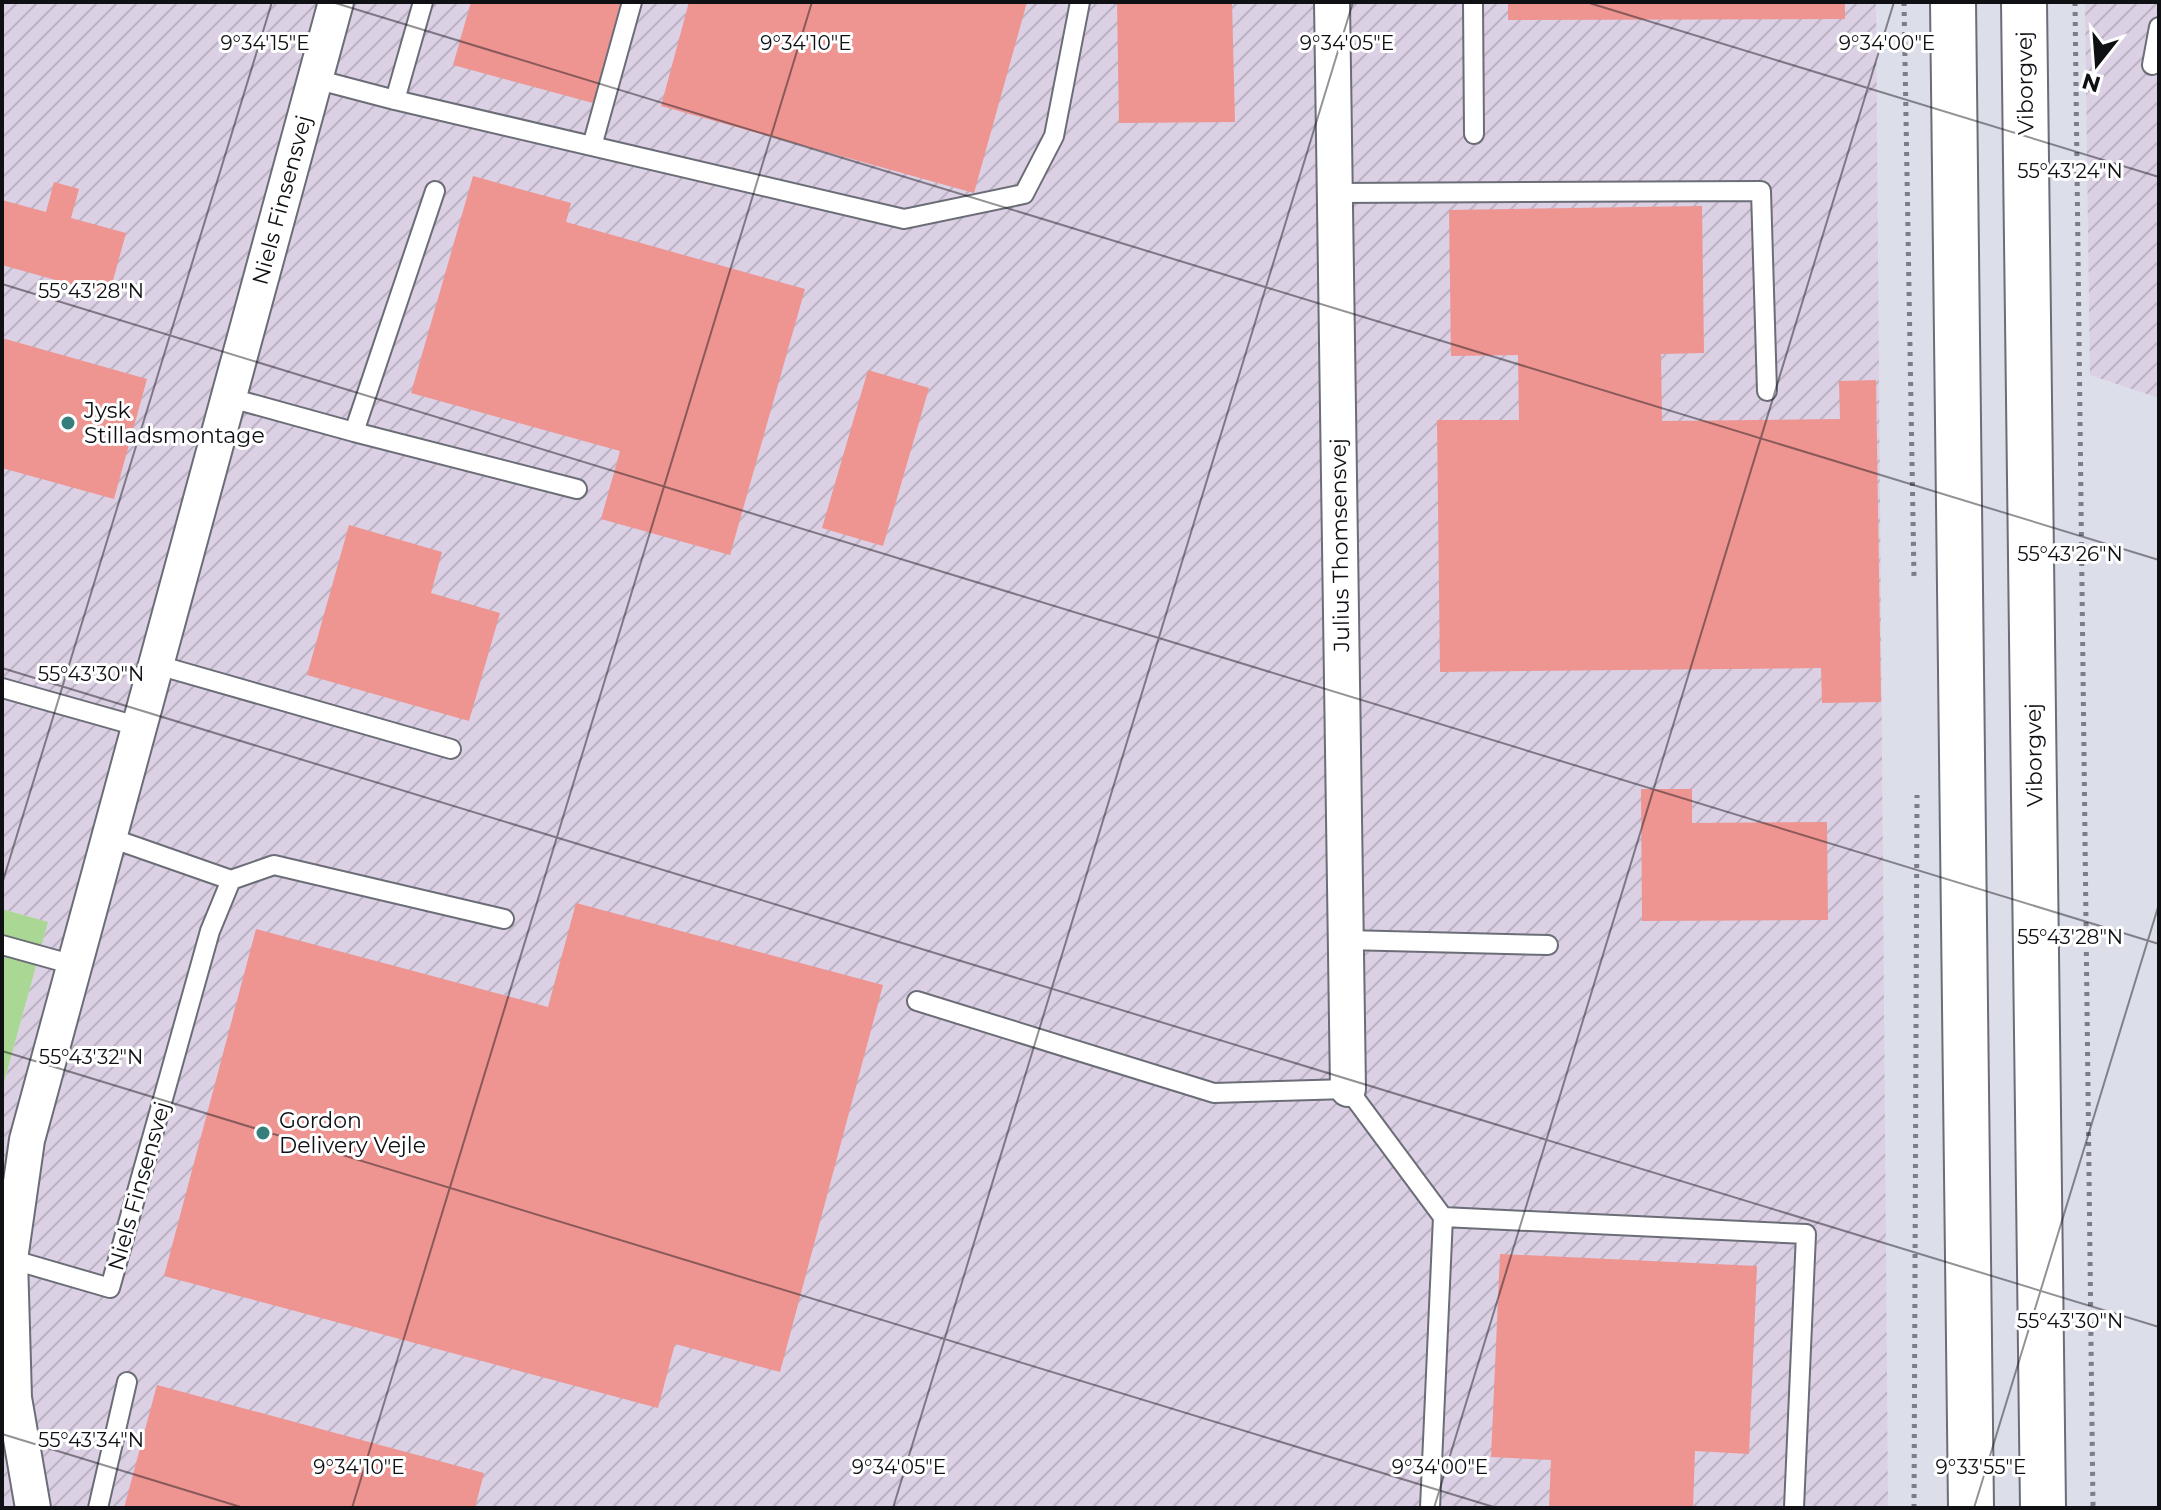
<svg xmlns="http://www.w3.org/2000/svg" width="2161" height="1510" viewBox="0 0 2161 1510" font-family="Montserrat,sans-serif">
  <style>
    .industrial { fill: url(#industrial-furrows) }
    .green { fill: #abd794 }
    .building { fill: #ee9592 }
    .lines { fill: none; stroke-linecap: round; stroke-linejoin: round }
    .lane-casing { stroke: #6b6d77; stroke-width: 22 }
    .street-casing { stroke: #6b6d77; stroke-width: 38 }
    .secondary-casing { stroke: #6b6d77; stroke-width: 48 }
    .path { stroke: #7c7d85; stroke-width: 5; stroke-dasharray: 4 6; stroke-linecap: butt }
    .lane { stroke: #fff; stroke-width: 18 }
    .street { stroke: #fff; stroke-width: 34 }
    .secondary { stroke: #fff; stroke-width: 44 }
    .ticks { fill: none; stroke: #0f1014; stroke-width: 2; stroke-opacity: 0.45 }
    .poi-dot { fill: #357e7b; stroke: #fff; stroke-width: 3 }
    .labels { text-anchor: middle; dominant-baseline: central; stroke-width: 6; stroke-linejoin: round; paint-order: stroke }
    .street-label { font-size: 22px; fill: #0f1014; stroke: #fff }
    .poi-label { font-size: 22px; fill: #0f1014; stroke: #fff; text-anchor: start }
    .ticks-label { font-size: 20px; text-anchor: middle; fill: #0f1014; stroke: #fff; stroke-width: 6; stroke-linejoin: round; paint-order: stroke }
  </style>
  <defs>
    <pattern id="industrial-furrows" width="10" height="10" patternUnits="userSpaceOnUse" patternTransform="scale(2)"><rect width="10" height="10" fill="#dbd0e4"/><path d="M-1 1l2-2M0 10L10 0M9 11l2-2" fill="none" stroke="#bbb2c3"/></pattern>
  </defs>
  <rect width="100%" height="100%" fill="#dcdeea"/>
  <path class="industrial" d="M 2,2 L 1876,2 L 1888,1508 L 2,1508 L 2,1091 L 48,922 L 2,909 Z
    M 2085,2 L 2159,2 L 2159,398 L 2090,375 Z"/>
  <path class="green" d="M 2,909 L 48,922 L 2,1090 Z"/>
  <path class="building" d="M 471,2 L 621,2 L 593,103 L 453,65 Z
    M 689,2 L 1027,2 L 974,193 L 661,106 Z
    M 1117,2 L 1232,2 L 1235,122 L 1119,123 Z
    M 1508,2 L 1845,2 L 1845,19 L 1508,20 Z
    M 473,176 L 571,203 L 566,222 L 805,289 L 730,555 L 601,519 L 620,451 L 411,393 Z
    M 54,182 L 79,189 L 71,218 L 126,233 L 109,295 L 2,265 L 2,200 L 46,212 Z
    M 1702,206 L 1704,353 L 1661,354 L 1662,421 L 1840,419 L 1839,381 L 1876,380 L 1881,702 L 1822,703 L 1821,668 L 1440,672 L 1437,420 L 1519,420 L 1518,355 L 1451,356 L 1449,210 Z
    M 2,338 L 147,379 L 114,499 L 2,468 Z
    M 868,370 L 929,388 L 883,546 L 822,528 Z
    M 349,525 L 442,552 L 431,593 L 500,613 L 469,721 L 307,675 Z
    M 1641,789 L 1692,789 L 1692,823 L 1827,822 L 1828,920 L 1642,921 Z
    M 576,903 L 883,985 L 780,1372 L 675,1344 L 658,1408 L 164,1276 L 256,929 L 548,1007 Z
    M 1500,1254 L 1757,1266 L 1749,1454 L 1695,1451 L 1693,1508 L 1549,1508 L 1551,1460 L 1491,1457 Z
    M 157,1385 L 484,1473 L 475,1508 L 124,1508 Z"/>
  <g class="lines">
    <defs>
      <path id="lane" d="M 1473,2 L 1474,134
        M 2152,65 L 2159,27
        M 315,79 L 395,100 L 423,2
        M 395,100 L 904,219 L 1024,194 L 1054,136 L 1080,2
        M 592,146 L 632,2
        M 1335,193 L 1761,191 L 1767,391
        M 227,397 L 354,432 L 435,191
        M 354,432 L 577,489
        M 154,664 L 451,749
        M 2,688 L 137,726
        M 231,880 L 274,865 L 504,919
        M 1346,940 L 1548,945
        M 2,945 L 74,965
        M 917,1001 L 1214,1093 L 1348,1089 L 1443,1217 L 1430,1508
        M 1443,1217 L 1806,1234 L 1794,1508
        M 10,1259 L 110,1288 L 210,931 L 231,880 L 108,837
        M 98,1508 L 127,1382"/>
      <path id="street" d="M 1332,2 L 1348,1089
        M 33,1508 L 14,1398 L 10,1259 L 27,1140 L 336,2"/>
      <path id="secondary" d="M 1953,2 L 1971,1508
        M 2024,2 L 2043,1508"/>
    </defs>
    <use href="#lane" class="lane-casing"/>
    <use href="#street" class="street-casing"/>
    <use href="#secondary" class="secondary-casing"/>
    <path class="path" d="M 1904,2 L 1914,577
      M 2075,2 L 2093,1508
      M 1914,1508 L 1917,795"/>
    <use href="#lane" class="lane"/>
    <use href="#street" class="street"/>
    <use href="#secondary" class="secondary"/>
  </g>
  <path class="ticks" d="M 332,2 L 2159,560M 1586,2 L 2159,177M 2,284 L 2159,944M 2,668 L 2159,1327M 2,884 L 272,2M 2,1051 L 1497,1508M 2,1434 L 244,1508M 352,1508 L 812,2M 893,1508 L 1353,2M 1434,1508 L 1894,2M 1974,1508 L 2159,904"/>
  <g class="poi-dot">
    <circle cx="68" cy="423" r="8"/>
    <circle cx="263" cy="1133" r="8"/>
  </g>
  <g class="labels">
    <g class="street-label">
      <text transform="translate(2025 83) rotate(-91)">Viborgvej</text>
      <text transform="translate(282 200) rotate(-75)">Niels Finsensvej</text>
      <text transform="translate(1340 545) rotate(-91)">Julius Thomsensvej</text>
      <text transform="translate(2034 755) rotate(-91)">Viborgvej</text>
      <text transform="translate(139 1186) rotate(-74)">Niels Finsensvej</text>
    </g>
    <g class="poi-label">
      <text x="84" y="410">Jysk<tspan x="84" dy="25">Stilladsmontage</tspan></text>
      <text x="279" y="1120">Gordon<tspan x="279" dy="25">Delivery Vejle</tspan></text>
    </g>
  </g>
  <g class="ticks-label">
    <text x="265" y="50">9°34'15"E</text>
    <text x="806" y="50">9°34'10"E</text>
    <text x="1347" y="50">9°34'05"E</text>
    <text x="1887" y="50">9°34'00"E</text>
    <text x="2070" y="178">55°43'24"N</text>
    <text x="91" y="298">55°43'28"N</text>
    <text x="2070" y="561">55°43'26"N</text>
    <text x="91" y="681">55°43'30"N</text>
    <text x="2070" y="944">55°43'28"N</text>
    <text x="91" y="1064">55°43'32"N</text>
    <text x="2070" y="1328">55°43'30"N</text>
    <text x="91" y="1447">55°43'34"N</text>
    <text x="359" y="1474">9°34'10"E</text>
    <text x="899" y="1474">9°34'05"E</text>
    <text x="1440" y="1474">9°34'00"E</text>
    <text x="1981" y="1474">9°33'55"E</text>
  </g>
  <rect width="2161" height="1510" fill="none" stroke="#0f1014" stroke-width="8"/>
  <g transform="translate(2097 64) rotate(197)" stroke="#ffffff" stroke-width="6" paint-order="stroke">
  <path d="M0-6L14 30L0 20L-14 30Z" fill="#0f1014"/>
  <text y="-12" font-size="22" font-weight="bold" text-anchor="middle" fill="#0f1014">N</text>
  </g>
</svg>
